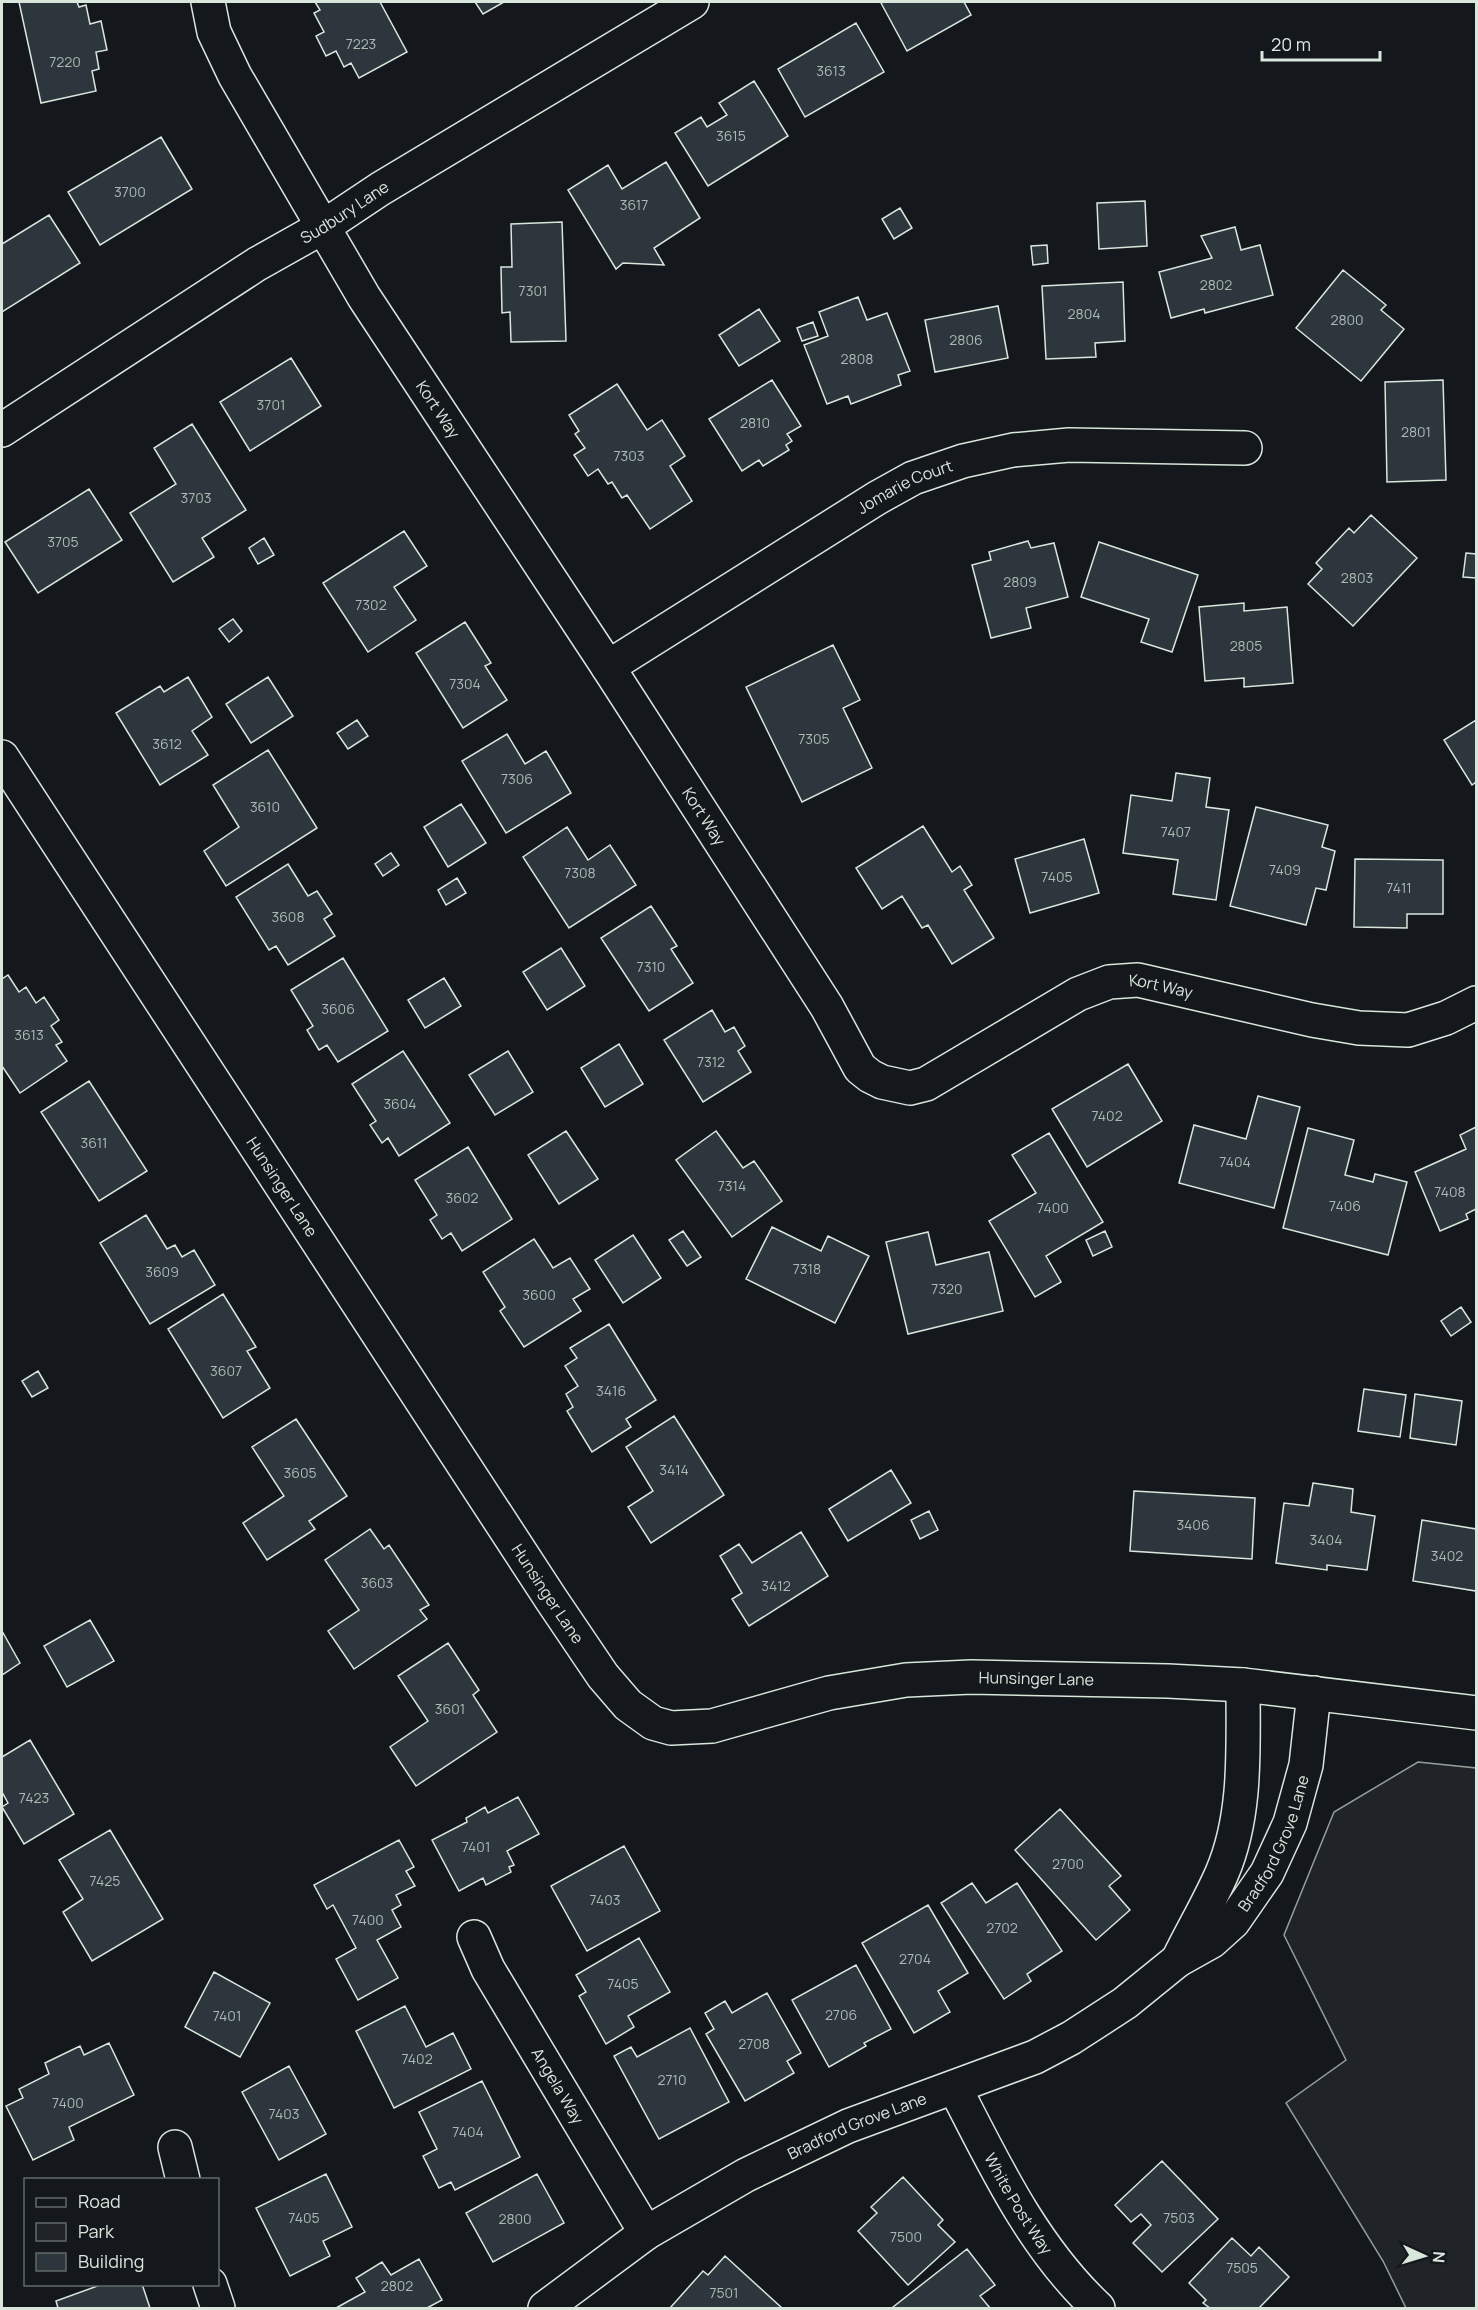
<svg xmlns="http://www.w3.org/2000/svg" width="1478" height="2310" viewBox="0 0 1478 2310" font-family="Manrope,sans-serif">
  <style>
    .green { fill: #202428; stroke: #939e99; stroke-width: 1.5 }
    .building { fill: #2c363c; stroke: #d8e6dc; stroke-width: 1.5 }
    .lines { fill: none; stroke-linecap: round; stroke-linejoin: round }
    .minor-casing { stroke: #d8e6dc; stroke-width: 36 }
    .minor { stroke: #14181c; stroke-width: 33 }
    .labels { text-anchor: middle; dominant-baseline: central; stroke-width: 4.5; stroke-linejoin: round; paint-order: stroke }
    .number-label { font-size: 14px; fill: #adbab4 }
    .street-label { font-size: 16px; fill: #d8e6dc; stroke: #14181c }
  </style>
  <rect width="100%" height="100%" fill="#14181c"/>
  <path class="green" d="M 1418,1762 L 1476,1768 L 1476,2308 L 1406,2308 L 1383,2261 L 1286,2103 L 1346,2060 L 1284,1935 L 1334,1812 Z"/>
  <path class="building" d="M 19,2 L 77,2 L 79,7 L 86,5 L 90,24 L 101,21 L 107,50 L 96,52 L 99,69 L 92,71 L 96,91 L 41,103 Z
    M 315,2 L 380,2 L 407,52 L 359,78 L 351,63 L 344,67 L 336,51 L 326,56 L 316,36 L 324,32 L 314,13 L 320,10 Z
    M 475,2 L 504,2 L 483,14 Z
    M 884,2 L 964,2 L 971,15 L 907,51 L 881,3 Z
    M 856,23 L 884,72 L 805,117 L 778,69 Z
    M 754,81 L 788,136 L 708,186 L 675,133 L 701,117 L 707,127 L 727,115 L 719,103 Z
    M 161,137 L 192,189 L 100,245 L 68,192 Z
    M 666,162 L 700,218 L 654,248 L 664,265 L 623,263 L 616,269 L 568,190 L 608,165 L 622,189 Z
    M 1145,201 L 1147,246 L 1099,249 L 1097,203 Z
    M 900,208 L 912,228 L 894,239 L 882,219 Z
    M 49,215 L 80,263 L 2,312 L 2,244 Z
    M 562,222 L 566,341 L 511,342 L 510,312 L 502,313 L 501,267 L 512,267 L 511,224 Z
    M 1235,227 L 1241,250 L 1260,245 L 1273,295 L 1205,313 L 1204,309 L 1171,318 L 1159,272 L 1212,258 L 1201,236 Z
    M 1047,245 L 1048,263 L 1033,265 L 1031,246 Z
    M 1343,270 L 1386,305 L 1381,310 L 1404,329 L 1361,381 L 1296,328 Z
    M 1123,282 L 1125,341 L 1095,343 L 1096,357 L 1046,359 L 1042,286 Z
    M 858,297 L 867,320 L 887,313 L 910,371 L 898,375 L 901,385 L 851,404 L 848,396 L 827,404 L 804,345 L 828,336 L 819,312 Z
    M 998,306 L 1008,358 L 935,372 L 925,320 Z
    M 759,309 L 780,341 L 739,366 L 719,335 Z
    M 813,322 L 818,336 L 802,341 L 797,328 Z
    M 291,358 L 321,406 L 250,451 L 220,402 Z
    M 772,380 L 801,426 L 787,434 L 792,441 L 786,445 L 789,450 L 763,466 L 759,460 L 742,471 L 709,419 Z
    M 1443,380 L 1446,480 L 1387,482 L 1385,382 Z
    M 617,384 L 647,430 L 662,420 L 685,456 L 670,466 L 692,501 L 650,529 L 627,495 L 622,498 L 612,482 L 608,484 L 598,469 L 588,476 L 574,455 L 585,448 L 575,434 L 579,431 L 569,415 Z
    M 192,424 L 246,510 L 202,538 L 214,557 L 173,582 L 130,513 L 176,484 L 154,448 Z
    M 89,489 L 122,540 L 38,593 L 5,542 Z
    M 1371,515 L 1417,558 L 1353,626 L 1308,584 L 1322,569 L 1316,563 L 1349,528 L 1354,533 Z
    M 404,531 L 427,566 L 394,587 L 416,620 L 368,652 L 323,583 Z
    M 264,538 L 274,555 L 258,564 L 249,548 Z
    M 1028,541 L 1031,548 L 1054,543 L 1068,597 L 1026,608 L 1031,628 L 991,638 L 972,565 L 991,560 L 989,552 Z
    M 1099,542 L 1198,575 L 1172,652 L 1141,642 L 1149,619 L 1081,597 Z
    M 1466,553 L 1476,554 L 1476,578 L 1463,577 Z
    M 1244,603 L 1244,611 L 1287,607 L 1293,683 L 1244,687 L 1244,678 L 1205,681 L 1199,607 Z
    M 233,619 L 242,631 L 229,642 L 219,629 Z
    M 465,622 L 491,663 L 485,666 L 507,700 L 463,728 L 416,653 Z
    M 833,645 L 860,700 L 843,708 L 872,768 L 802,802 L 746,687 Z
    M 188,677 L 212,717 L 192,731 L 208,755 L 160,785 L 116,713 L 160,686 L 164,692 Z
    M 268,677 L 293,716 L 251,743 L 226,704 Z
    M 357,720 L 368,736 L 348,749 L 337,733 Z
    M 1476,720 L 1476,782 L 1472,785 L 1444,740 Z
    M 507,734 L 525,764 L 546,751 L 571,793 L 506,833 L 462,761 Z
    M 268,750 L 317,828 L 226,886 L 204,851 L 239,827 L 213,785 Z
    M 1176,773 L 1210,778 L 1206,807 L 1229,810 L 1216,900 L 1173,894 L 1178,860 L 1123,853 L 1131,795 L 1172,801 Z
    M 461,804 L 486,843 L 448,867 L 424,827 Z
    M 1256,807 L 1328,825 L 1322,847 L 1335,851 L 1326,890 L 1316,888 L 1306,925 L 1230,906 Z
    M 923,826 L 952,872 L 960,866 L 972,885 L 964,890 L 994,938 L 952,964 L 928,925 L 922,928 L 902,896 L 882,909 L 856,868 Z
    M 567,827 L 588,860 L 610,845 L 636,885 L 569,928 L 523,857 Z
    M 1084,839 L 1099,893 L 1030,913 L 1015,859 Z
    M 391,853 L 399,865 L 383,876 L 375,864 Z
    M 1355,859 L 1443,860 L 1443,914 L 1407,914 L 1407,928 L 1354,927 Z
    M 288,864 L 308,896 L 317,891 L 332,914 L 324,919 L 335,936 L 288,965 L 276,946 L 269,950 L 236,897 Z
    M 457,878 L 466,893 L 446,905 L 438,890 Z
    M 651,906 L 677,946 L 671,949 L 693,983 L 649,1011 L 601,938 Z
    M 561,948 L 585,986 L 547,1010 L 523,972 Z
    M 343,958 L 388,1031 L 338,1062 L 327,1045 L 319,1050 L 307,1030 L 313,1026 L 291,990 Z
    M 8,975 L 19,992 L 26,987 L 36,1003 L 44,997 L 59,1020 L 51,1026 L 62,1042 L 56,1045 L 67,1061 L 20,1093 L 2,1066 L 2,979 Z
    M 444,978 L 461,1006 L 425,1028 L 408,1000 Z
    M 712,1010 L 725,1032 L 734,1027 L 745,1046 L 738,1051 L 751,1072 L 703,1102 L 664,1040 Z
    M 619,1044 L 643,1084 L 605,1107 L 581,1068 Z
    M 403,1051 L 450,1123 L 399,1156 L 388,1138 L 382,1143 L 370,1125 L 376,1121 L 352,1084 Z
    M 508,1051 L 533,1092 L 495,1115 L 469,1075 Z
    M 1128,1064 L 1162,1121 L 1087,1167 L 1052,1109 Z
    M 89,1081 L 147,1171 L 99,1201 L 41,1112 Z
    M 1258,1096 L 1300,1107 L 1274,1208 L 1179,1183 L 1194,1125 L 1246,1139 Z
    M 1476,1127 L 1476,1209 L 1466,1214 L 1468,1219 L 1440,1231 L 1415,1172 L 1466,1149 L 1460,1135 Z
    M 1308,1128 L 1354,1140 L 1345,1175 L 1373,1182 L 1375,1174 L 1407,1182 L 1388,1255 L 1283,1228 Z
    M 566,1131 L 598,1179 L 559,1204 L 528,1155 Z
    M 716,1131 L 743,1168 L 754,1161 L 782,1201 L 732,1237 L 676,1160 Z
    M 1049,1133 L 1103,1222 L 1046,1256 L 1061,1282 L 1035,1297 L 989,1221 L 1036,1193 L 1012,1155 Z
    M 468,1147 L 512,1219 L 462,1251 L 451,1233 L 442,1239 L 430,1220 L 437,1215 L 415,1180 Z
    M 146,1215 L 167,1249 L 175,1245 L 182,1257 L 194,1250 L 215,1285 L 150,1324 L 100,1243 Z
    M 772,1227 L 821,1251 L 828,1236 L 869,1256 L 835,1323 L 746,1279 Z
    M 683,1231 L 701,1257 L 687,1266 L 669,1240 Z
    M 1105,1231 L 1112,1247 L 1093,1256 L 1086,1240 Z
    M 928,1232 L 936,1265 L 989,1252 L 1003,1311 L 908,1334 L 886,1242 Z
    M 633,1235 L 661,1278 L 623,1303 L 595,1260 Z
    M 534,1239 L 553,1268 L 570,1258 L 590,1289 L 573,1299 L 581,1311 L 524,1347 L 500,1311 L 505,1307 L 483,1272 Z
    M 223,1294 L 256,1347 L 247,1351 L 270,1388 L 223,1418 L 168,1329 Z
    M 1461,1307 L 1471,1322 L 1451,1336 L 1441,1321 Z
    M 609,1324 L 656,1400 L 626,1419 L 631,1427 L 592,1452 L 567,1411 L 573,1407 L 566,1394 L 578,1386 L 565,1366 L 577,1358 L 570,1348 Z
    M 38,1371 L 48,1388 L 32,1397 L 22,1381 Z
    M 1364,1389 L 1406,1395 L 1400,1437 L 1358,1431 Z
    M 1415,1394 L 1462,1401 L 1456,1445 L 1410,1438 Z
    M 674,1416 L 724,1495 L 651,1543 L 628,1507 L 653,1491 L 626,1447 Z
    M 296,1419 L 347,1496 L 309,1521 L 315,1529 L 267,1560 L 243,1523 L 284,1496 L 252,1447 Z
    M 891,1470 L 911,1503 L 848,1541 L 829,1509 Z
    M 1313,1483 L 1353,1489 L 1351,1512 L 1375,1516 L 1367,1570 L 1327,1565 L 1327,1570 L 1276,1563 L 1284,1503 L 1309,1506 Z
    M 1134,1491 L 1255,1498 L 1252,1559 L 1130,1551 Z
    M 929,1511 L 938,1530 L 920,1539 L 911,1520 Z
    M 1422,1520 L 1476,1529 L 1476,1591 L 1413,1581 Z
    M 370,1529 L 384,1549 L 389,1545 L 429,1605 L 420,1610 L 427,1619 L 354,1669 L 328,1631 L 359,1610 L 325,1560 Z
    M 801,1532 L 828,1576 L 749,1626 L 732,1599 L 742,1593 L 720,1556 L 739,1544 L 752,1563 Z
    M 90,1620 L 114,1661 L 67,1687 L 44,1646 Z
    M 2,1631 L 20,1663 L 2,1675 Z
    M 448,1643 L 479,1690 L 473,1695 L 497,1732 L 416,1786 L 390,1747 L 428,1721 L 398,1676 Z
    M 30,1740 L 74,1814 L 24,1844 L 2,1807 L 8,1803 L 2,1792 L 2,1757 Z
    M 518,1797 L 539,1834 L 507,1851 L 514,1865 L 509,1867 L 511,1872 L 486,1885 L 483,1878 L 459,1891 L 432,1840 L 467,1822 L 466,1818 L 485,1807 L 488,1813 Z
    M 1060,1809 L 1121,1876 L 1109,1886 L 1130,1910 L 1096,1940 L 1015,1850 Z
    M 110,1830 L 163,1919 L 92,1961 L 63,1912 L 83,1899 L 59,1860 Z
    M 399,1840 L 414,1867 L 406,1871 L 415,1886 L 396,1895 L 401,1905 L 392,1910 L 401,1927 L 377,1940 L 398,1978 L 358,2000 L 336,1959 L 356,1948 L 333,1905 L 327,1909 L 314,1885 Z
    M 624,1846 L 660,1911 L 587,1951 L 551,1886 Z
    M 972,1883 L 986,1903 L 1017,1883 L 1062,1951 L 1027,1974 L 1031,1981 L 1004,1999 L 941,1903 Z
    M 928,1905 L 968,1973 L 938,1991 L 950,2012 L 914,2033 L 862,1943 Z
    M 639,1938 L 670,1992 L 628,2016 L 634,2027 L 606,2044 L 579,1996 L 586,1992 L 576,1975 Z
    M 856,1965 L 891,2029 L 864,2043 L 866,2046 L 829,2067 L 792,2000 Z
    M 214,1972 L 270,2003 L 240,2057 L 185,2027 Z
    M 767,1993 L 801,2053 L 787,2061 L 794,2073 L 745,2101 L 706,2034 L 714,2029 L 705,2013 L 725,2001 L 732,2013 Z
    M 405,2006 L 426,2047 L 453,2033 L 471,2069 L 394,2108 L 356,2031 Z
    M 690,2028 L 729,2102 L 659,2139 L 614,2056 L 631,2047 L 637,2057 Z
    M 109,2043 L 134,2095 L 69,2127 L 74,2140 L 33,2160 L 6,2106 L 23,2098 L 19,2089 L 49,2074 L 45,2063 L 80,2046 L 84,2055 Z
    M 289,2066 L 326,2134 L 279,2160 L 242,2092 Z
    M 482,2081 L 520,2157 L 455,2190 L 451,2182 L 439,2188 L 423,2156 L 437,2149 L 419,2112 Z
    M 1162,2161 L 1218,2219 L 1162,2272 L 1133,2243 L 1151,2225 L 1141,2214 L 1131,2222 L 1115,2205 Z
    M 326,2174 L 352,2227 L 323,2241 L 330,2256 L 290,2276 L 256,2208 Z
    M 537,2174 L 564,2223 L 493,2262 L 466,2213 Z
    M 903,2177 L 943,2220 L 938,2225 L 955,2242 L 908,2285 L 858,2231 L 877,2213 L 871,2207 Z
    M 1232,2238 L 1251,2256 L 1259,2247 L 1289,2277 L 1259,2308 L 1210,2308 L 1203,2303 L 1206,2300 L 1189,2283 Z
    M 967,2249 L 995,2285 L 980,2296 L 990,2308 L 894,2308 L 893,2307 Z
    M 725,2256 L 782,2308 L 670,2308 L 703,2271 L 708,2275 Z
    M 419,2259 L 442,2300 L 427,2308 L 336,2308 L 365,2292 L 356,2278 L 382,2262 L 391,2275 Z
    M 103,2284 L 142,2284 L 150,2308 L 58,2308 L 56,2301 Z"/>
  <g class="lines">
    <defs>
      <g id="minor">
        <path id="s1" d="M 208,2 L 214,32 L 235,76 L 364,297 L 608,667 L 827,1007 L 860,1068 L 870,1076 L 882,1082 L 910,1088 L 926,1084 L 1078,994 L 1109,982 L 1138,980 L 1312,1020 L 1359,1028 L 1408,1030 L 1446,1018 L 1476,1003"/>
        <path id="s2" d="M 2,430 L 257,264 L 323,227 L 380,189 L 692,2"/>
        <path id="s3" d="M 608,667 L 877,498 L 913,478 L 963,461 L 1013,450 L 1069,445 L 1245,448"/>
        <path id="s4" d="M 2,757 L 551,1599 L 603,1676 L 628,1705 L 653,1723 L 671,1728 L 712,1726 L 829,1693 L 906,1680 L 971,1677 L 1168,1681 L 1243,1685 L 1476,1713"/>
        <path id="s5" d="M 474,1937 L 488,1969 L 646,2233"/>
        <path d="M 1178,1960 C 1192,1931 1209,1903 1222,1873 C 1247,1815 1243,1747 1243,1685"/>
        <path id="s6" d="M 955,2088 C 995,2166 1033,2247 1098,2308"/>
        <path d="M 175,2147 L 183,2180"/>
        <path d="M 210,2284 L 218,2308"/>
        <path id="s7" d="M 545,2308 L 646,2233 L 746,2175 L 848,2126 L 1035,2057 L 1071,2038 L 1125,2003 L 1178,1960 L 1212,1941 L 1233,1922 L 1267,1873 L 1290,1823 L 1306,1765 L 1314,1693"/>
      </g>
    </defs>
    <use href="#minor" class="minor-casing"/>
    <use href="#minor" class="minor"/>
  </g>
  <g class="labels">
    <g class="number-label">
      <text x="361" y="43">7223</text>
      <text x="65" y="61">7220</text>
      <text x="831" y="70">3613</text>
      <text x="731" y="135">3615</text>
      <text x="130" y="191">3700</text>
      <text x="634" y="204">3617</text>
      <text x="1216" y="284">2802</text>
      <text x="533" y="290">7301</text>
      <text x="1084" y="313">2804</text>
      <text x="1347" y="319">2800</text>
      <text x="966" y="339">2806</text>
      <text x="857" y="358">2808</text>
      <text x="271" y="404">3701</text>
      <text x="755" y="422">2810</text>
      <text x="1416" y="431">2801</text>
      <text x="629" y="455">7303</text>
      <text x="196" y="497">3703</text>
      <text x="63" y="541">3705</text>
      <text x="1357" y="577">2803</text>
      <text x="1020" y="581">2809</text>
      <text x="371" y="604">7302</text>
      <text x="1246" y="645">2805</text>
      <text x="465" y="683">7304</text>
      <text x="814" y="738">7305</text>
      <text x="167" y="743">3612</text>
      <text x="517" y="778">7306</text>
      <text x="265" y="806">3610</text>
      <text x="1176" y="831">7407</text>
      <text x="1285" y="869">7409</text>
      <text x="580" y="872">7308</text>
      <text x="1057" y="876">7405</text>
      <text x="1399" y="887">7411</text>
      <text x="288" y="916">3608</text>
      <text x="651" y="966">7310</text>
      <text x="338" y="1008">3606</text>
      <text x="29" y="1034">3613</text>
      <text x="711" y="1061">7312</text>
      <text x="400" y="1103">3604</text>
      <text x="1107" y="1115">7402</text>
      <text x="94" y="1142">3611</text>
      <text x="1235" y="1161">7404</text>
      <text x="732" y="1185">7314</text>
      <text x="1450" y="1191">7408</text>
      <text x="462" y="1197">3602</text>
      <text x="1345" y="1205">7406</text>
      <text x="1053" y="1207">7400</text>
      <text x="807" y="1268">7318</text>
      <text x="162" y="1271">3609</text>
      <text x="947" y="1288">7320</text>
      <text x="539" y="1294">3600</text>
      <text x="226" y="1370">3607</text>
      <text x="611" y="1390">3416</text>
      <text x="674" y="1469">3414</text>
      <text x="300" y="1472">3605</text>
      <text x="1193" y="1524">3406</text>
      <text x="1326" y="1539">3404</text>
      <text x="1447" y="1555">3402</text>
      <text x="377" y="1582">3603</text>
      <text x="776" y="1585">3412</text>
      <text x="450" y="1708">3601</text>
      <text x="34" y="1797">7423</text>
      <text x="476" y="1846">7401</text>
      <text x="1068" y="1863">2700</text>
      <text x="105" y="1880">7425</text>
      <text x="605" y="1899">7403</text>
      <text x="368" y="1919">7400</text>
      <text x="1002" y="1927">2702</text>
      <text x="915" y="1958">2704</text>
      <text x="623" y="1983">7405</text>
      <text x="841" y="2014">2706</text>
      <text x="227" y="2015">7401</text>
      <text x="754" y="2043">2708</text>
      <text x="417" y="2058">7402</text>
      <text x="672" y="2079">2710</text>
      <text x="68" y="2102">7400</text>
      <text x="284" y="2113">7403</text>
      <text x="468" y="2131">7404</text>
      <text x="304" y="2217">7405</text>
      <text x="1179" y="2217">7503</text>
      <text x="515" y="2218">2800</text>
      <text x="906" y="2236">7500</text>
      <text x="1242" y="2267">7505</text>
      <text x="397" y="2285">2802</text>
      <text x="724" y="2292">7501</text>
    </g>
    <g class="street-label">
      <text stroke="none"><textPath href="#s2" startOffset="406">Sudbury Lane</textPath></text>
      <text stroke="none"><textPath href="#s1" startOffset="470">Kort Way</textPath></text>
      <text stroke="none"><textPath href="#s3" startOffset="348">Jomarie Court</textPath></text>
      <text stroke="none"><textPath href="#s1" startOffset="956">Kort Way</textPath></text>
      <text stroke="none"><textPath href="#s1" startOffset="1586">Kort Way</textPath></text>
      <text stroke="none"><textPath href="#s4" startOffset="513">Hunsinger Lane</textPath></text>
      <text stroke="none"><textPath href="#s4" startOffset="999">Hunsinger Lane</textPath></text>
      <text stroke="none"><textPath href="#s4" startOffset="1557">Hunsinger Lane</textPath></text>
      <text stroke="none"><textPath href="#s7" startOffset="884">Bradford Grove Lane</textPath></text>
      <text stroke="none"><textPath href="#s5" startOffset="171">Angela Way</textPath></text>
      <text stroke="none"><textPath href="#s7" startOffset="363">Bradford Grove Lane</textPath></text>
      <text stroke="none"><textPath href="#s6" startOffset="132">White Post Way</textPath></text>
    </g>
  </g>
  <rect width="1478" height="2310" fill="none" stroke="#d8e6dc" stroke-width="6"/>
  <rect x="24" y="2178" width="195" height="108" fill="#14181c" stroke="#626a69" stroke-width="1.5"/>
  <rect x="36" y="2198" width="30" height="9" fill="#14181c" stroke="#626a69" stroke-width="1.5"/>
  <text x="78" y="2208" font-size="18" fill="#d8e6dc">Road</text>
  <rect x="36" y="2223" width="30" height="18" fill="#202428" stroke="#626a69" stroke-width="1.5"/>
  <text x="78" y="2238" font-size="18" fill="#d8e6dc">Park</text>
  <rect x="36" y="2253" width="30" height="18" fill="#2c363c" stroke="#626a69" stroke-width="1.5"/>
  <text x="78" y="2268" font-size="18" fill="#d8e6dc">Building</text>
  <g transform="translate(1424 2256) rotate(94)" stroke="#14181c" stroke-width="4.5" paint-order="stroke">
  <path d="M0-4.5L10 22L0 15L-10 22Z" fill="#d8e6dc"/>
  <text y="-9" font-size="16" font-weight="bold" text-anchor="middle" fill="#d8e6dc">N</text>
  </g>
  <path d="M1262 51v9h118v-9" fill="none" stroke="#d8e6dc" stroke-width="3"/>
  <text x="1271" y="51" font-size="18" fill="#d8e6dc" stroke="#14181c" stroke-width="4.5" paint-order="stroke">20 m</text>
</svg>
